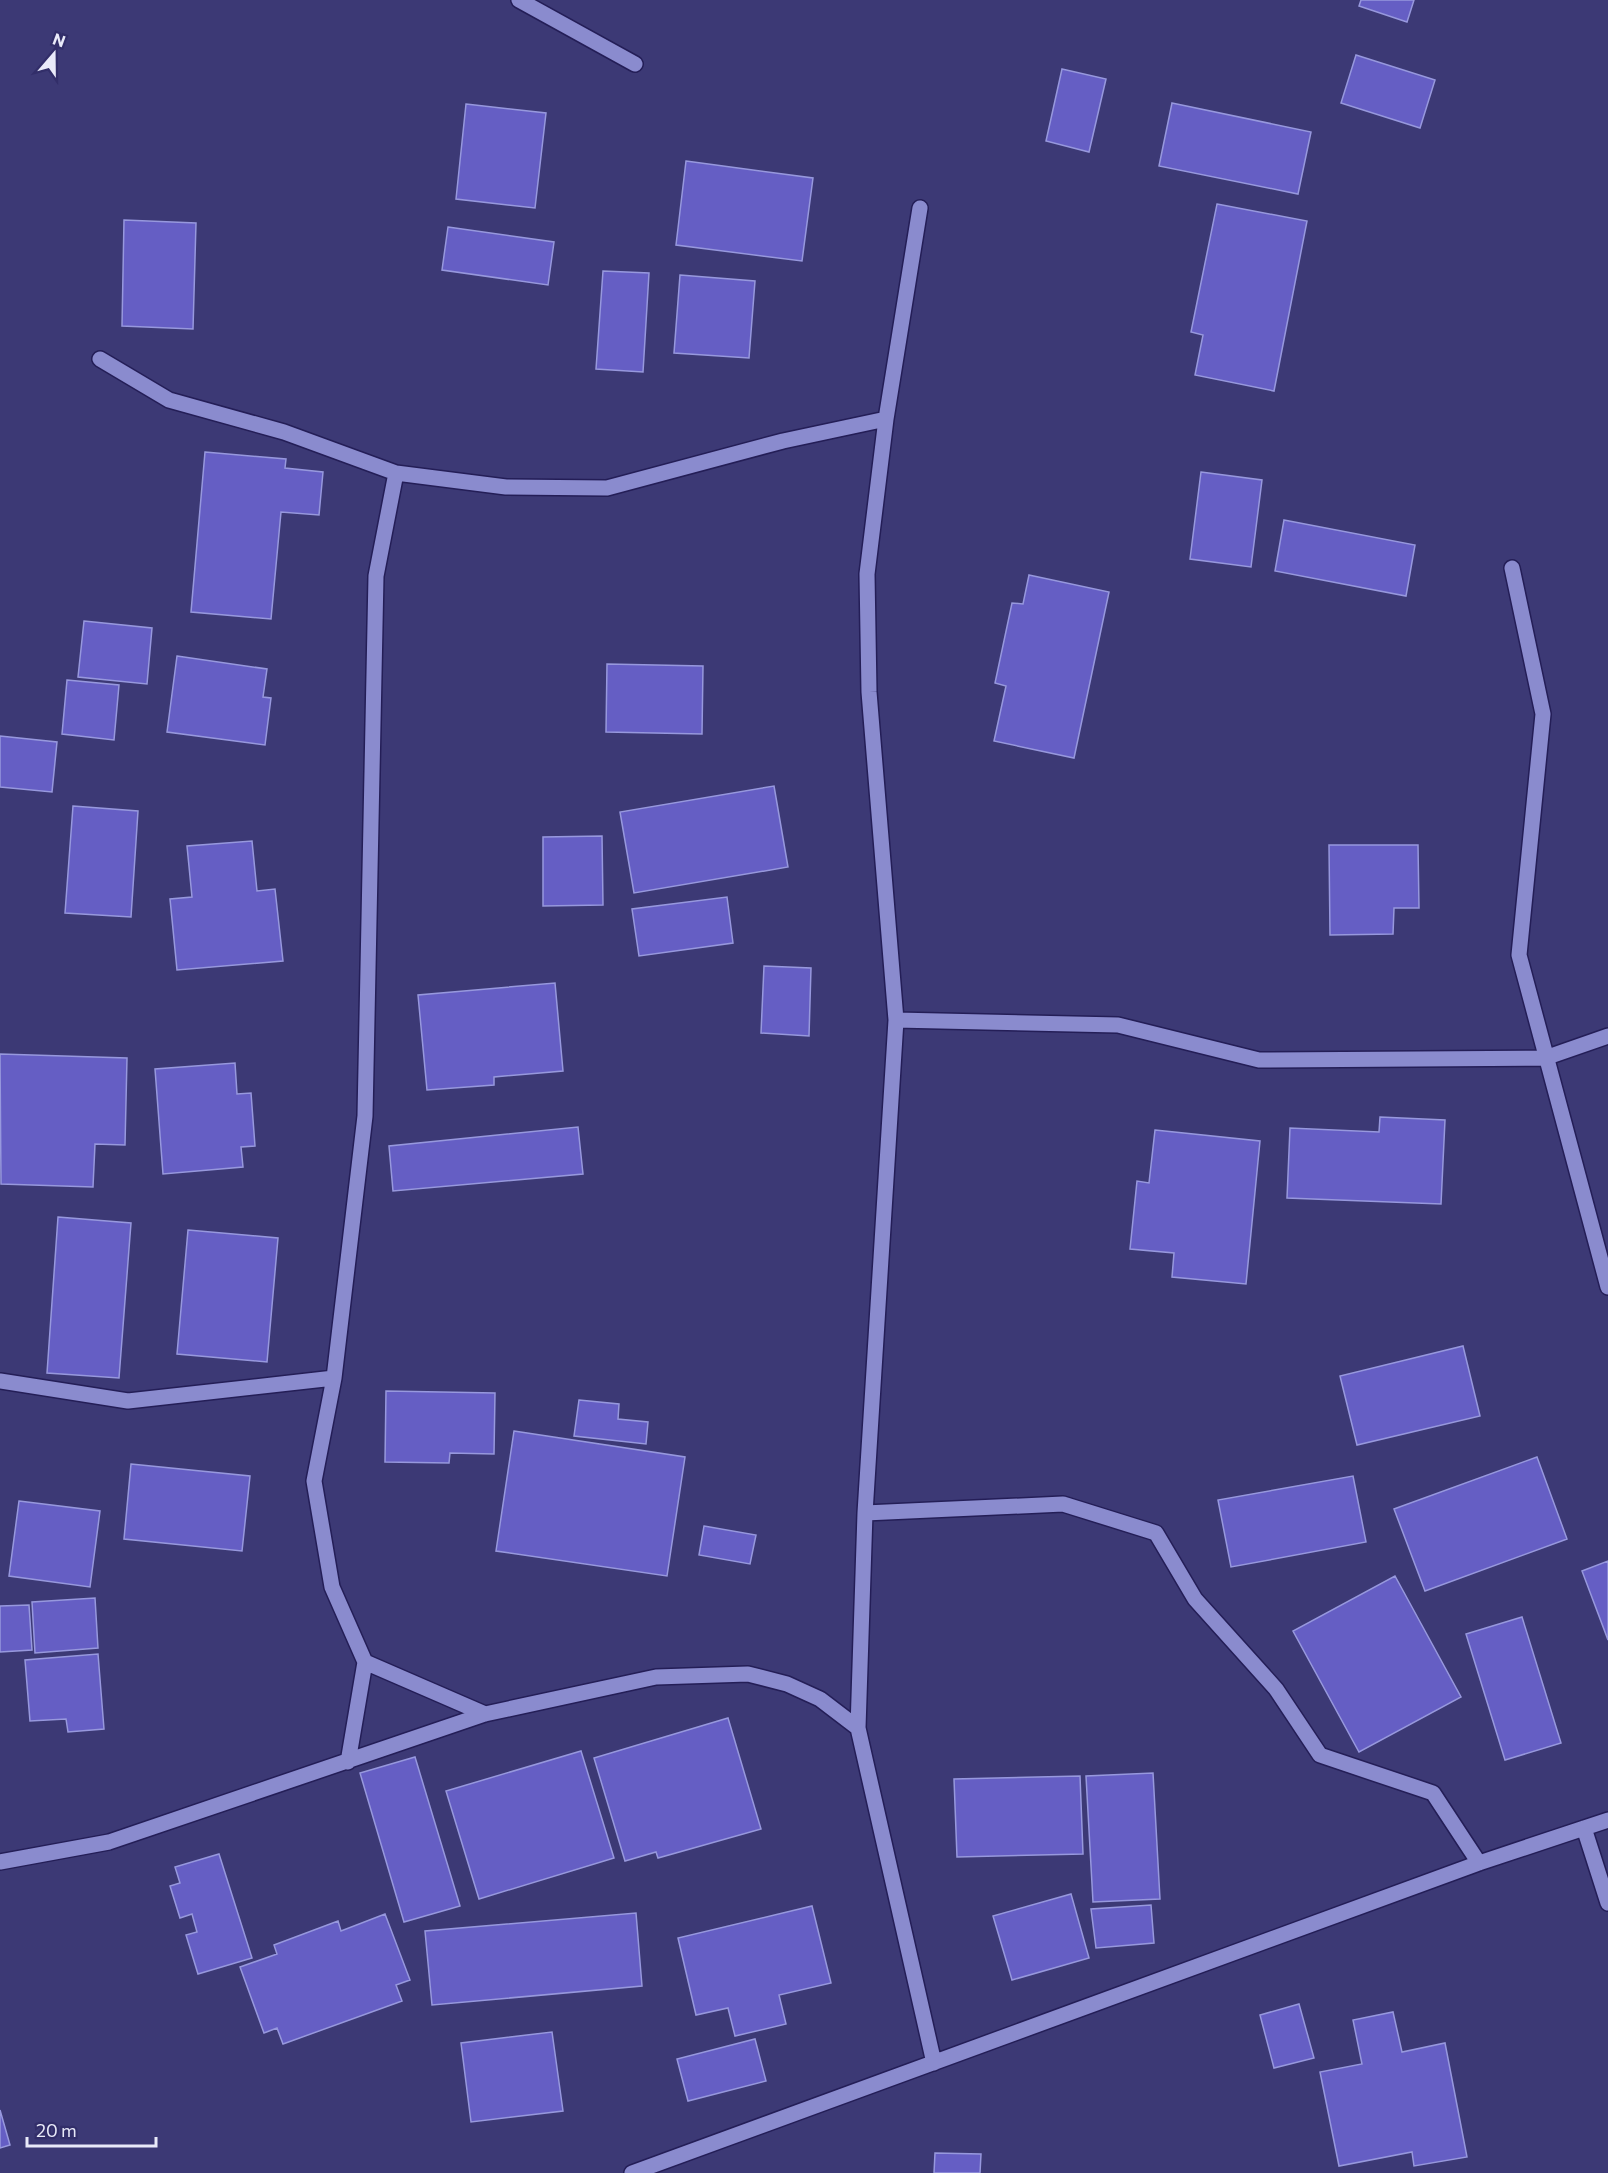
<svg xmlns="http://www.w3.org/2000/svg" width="1608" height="2173" viewBox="0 0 1608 2173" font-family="Commissioner,sans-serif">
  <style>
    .building { fill: #655ec4; stroke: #9798dd; stroke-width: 1.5 }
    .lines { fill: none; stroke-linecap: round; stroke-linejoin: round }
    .street-casing { stroke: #241e57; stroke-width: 18 }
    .street { stroke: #8a8bce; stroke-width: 15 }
  </style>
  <rect width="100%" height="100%" fill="#3c3975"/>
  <path class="building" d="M 1361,0 L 1414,0 L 1407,22 L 1359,6 Z
    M 1356,55 L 1435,80 L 1420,128 L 1341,103 Z
    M 1062,69 L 1106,79 L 1089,152 L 1046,141 Z
    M 1172,103 L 1311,132 L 1298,194 L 1159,166 Z
    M 466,104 L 546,113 L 535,208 L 456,199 Z
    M 686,161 L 813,178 L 802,261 L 676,245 Z
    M 1217,204 L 1307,221 L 1274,391 L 1195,375 L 1203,335 L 1191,332 Z
    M 124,220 L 196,223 L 193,329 L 122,326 Z
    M 448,227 L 554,242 L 548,285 L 442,270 Z
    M 603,271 L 649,273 L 643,372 L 596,369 Z
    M 680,275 L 755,281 L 749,358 L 674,353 Z
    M 205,452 L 286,459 L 285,468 L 323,472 L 319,515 L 281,512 L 271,619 L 191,612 Z
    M 1201,472 L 1262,480 L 1251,567 L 1190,559 Z
    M 1284,520 L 1415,545 L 1406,596 L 1275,571 Z
    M 1029,575 L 1109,592 L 1074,758 L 994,741 L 1006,686 L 995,683 L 1012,603 L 1023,604 Z
    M 84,621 L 152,628 L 147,684 L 78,677 Z
    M 177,656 L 267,669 L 263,697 L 271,698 L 265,745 L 167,732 Z
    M 607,664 L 703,666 L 702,734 L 606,732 Z
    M 67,680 L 119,685 L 114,740 L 62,734 Z
    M 0,736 L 57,742 L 52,792 L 0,787 Z
    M 774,786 L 788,867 L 634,893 L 620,812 Z
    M 73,806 L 138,811 L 131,917 L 65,913 Z
    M 602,836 L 603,905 L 543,906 L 543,837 Z
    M 252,841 L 257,891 L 275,889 L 283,961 L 177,970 L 170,899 L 192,897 L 187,846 Z
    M 1329,845 L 1418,845 L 1419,908 L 1394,908 L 1393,934 L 1330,935 Z
    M 727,897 L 733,943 L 639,956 L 632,909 Z
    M 764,966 L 811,968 L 809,1036 L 761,1033 Z
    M 555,983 L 563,1071 L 494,1077 L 494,1085 L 427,1090 L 418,995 Z
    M 0,1054 L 127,1058 L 125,1145 L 95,1144 L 93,1187 L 1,1184 Z
    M 235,1063 L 237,1094 L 251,1093 L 255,1146 L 241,1147 L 243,1167 L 163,1174 L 155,1069 Z
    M 1380,1117 L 1445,1120 L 1441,1204 L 1287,1198 L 1290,1128 L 1379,1132 Z
    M 578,1127 L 583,1174 L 393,1191 L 389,1146 Z
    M 1155,1130 L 1260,1141 L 1246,1284 L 1172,1277 L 1174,1253 L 1130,1249 L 1137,1181 L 1149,1183 Z
    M 58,1217 L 131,1223 L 119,1378 L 47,1373 Z
    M 188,1230 L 278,1238 L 267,1362 L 177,1354 Z
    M 1463,1346 L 1480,1416 L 1357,1445 L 1340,1376 Z
    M 386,1391 L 495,1393 L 494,1454 L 450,1453 L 449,1463 L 385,1462 Z
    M 579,1400 L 619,1404 L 618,1419 L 648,1422 L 646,1444 L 574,1436 Z
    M 514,1431 L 685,1457 L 667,1576 L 496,1551 Z
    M 1537,1457 L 1567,1539 L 1425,1591 L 1394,1509 Z
    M 131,1464 L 250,1476 L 242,1551 L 124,1539 Z
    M 1353,1476 L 1366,1542 L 1231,1567 L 1218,1500 Z
    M 19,1501 L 100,1511 L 90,1587 L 9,1576 Z
    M 704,1526 L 756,1535 L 750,1564 L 699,1555 Z
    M 1608,1561 L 1608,1640 L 1582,1571 Z
    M 1395,1576 L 1461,1697 L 1359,1752 L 1293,1631 Z
    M 95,1598 L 98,1648 L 35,1653 L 32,1602 Z
    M 29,1605 L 32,1650 L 0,1652 L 0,1606 Z
    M 1522,1617 L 1561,1743 L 1505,1760 L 1466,1634 Z
    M 98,1654 L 104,1729 L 68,1732 L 66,1719 L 30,1721 L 25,1660 Z
    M 728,1718 L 761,1829 L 658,1858 L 656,1852 L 625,1861 L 594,1758 Z
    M 581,1751 L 614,1858 L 479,1899 L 446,1791 Z
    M 415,1757 L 460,1906 L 404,1922 L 360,1773 Z
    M 1153,1773 L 1160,1899 L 1093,1902 L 1086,1776 Z
    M 1080,1776 L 1083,1854 L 957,1857 L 954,1779 Z
    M 219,1854 L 252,1958 L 198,1974 L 186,1935 L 197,1932 L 192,1914 L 180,1918 L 170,1886 L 180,1883 L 175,1867 Z
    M 1071,1894 L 1089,1958 L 1012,1980 L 993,1916 Z
    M 1151,1905 L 1154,1943 L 1096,1948 L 1091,1909 Z
    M 812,1906 L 831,1983 L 779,1995 L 786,2024 L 735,2036 L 728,2008 L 696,2015 L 678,1938 Z
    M 636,1913 L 642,1986 L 432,2005 L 425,1931 Z
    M 385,1914 L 410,1980 L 396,1985 L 402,2001 L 283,2044 L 277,2028 L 264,2033 L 240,1967 L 277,1954 L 274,1945 L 338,1921 L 341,1931 Z
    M 1299,2004 L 1314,2058 L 1274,2068 L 1260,2015 Z
    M 1393,2012 L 1402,2052 L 1445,2043 L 1467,2157 L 1414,2166 L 1412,2152 L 1339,2166 L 1320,2072 L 1362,2064 L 1353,2020 Z
    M 552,2032 L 563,2111 L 471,2122 L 461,2043 Z
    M 755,2039 L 766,2081 L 688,2101 L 677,2059 Z
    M 0,2110 L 10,2145 L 0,2148 Z
    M 935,2153 L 981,2154 L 980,2173 L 934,2173 Z"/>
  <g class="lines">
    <defs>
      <path id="street" d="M 519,0 L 635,64
        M 100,359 L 169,400 L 284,432 L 396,473 L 506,487 L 607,488 L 783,441 L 886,419
        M 1512,568 L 1543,714 L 1519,955 L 1608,1287
        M 896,1020 L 1118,1025 L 1259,1060 L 1545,1058 L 1608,1036
        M 0,1381 L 128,1401 L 334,1378
        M 865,1513 L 1063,1504 L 1156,1533 L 1195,1599 L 1276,1689 L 1320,1755 L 1433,1793 L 1479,1863
        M 365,1662 L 485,1714
        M 858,1728 L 865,1513 L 896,1020 L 869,692 L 867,574 L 886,419 L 920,208
        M 348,1762 L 365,1662 L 332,1587 L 314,1481 L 334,1378 L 365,1116 L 376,576 L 396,473
        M 1584,1828 L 1608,1903
        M 0,1862 L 109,1842 L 485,1714 L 656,1677 L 748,1674 L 787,1684 L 820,1699 L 858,1728 L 934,2063
        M 632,2173 L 1479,1863 L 1608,1820"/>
    </defs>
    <use href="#street" class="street-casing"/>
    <use href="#street" class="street"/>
  </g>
  <g transform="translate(54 54) rotate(20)" stroke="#322e69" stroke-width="4.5" paint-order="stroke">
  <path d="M0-4.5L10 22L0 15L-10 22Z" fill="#e9eaf9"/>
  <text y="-9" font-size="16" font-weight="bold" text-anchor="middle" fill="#e9eaf9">N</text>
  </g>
  <path d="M27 2137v9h129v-9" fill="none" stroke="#e9eaf9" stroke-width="3"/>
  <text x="36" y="2137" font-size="18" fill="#e9eaf9" stroke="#322e69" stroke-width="4.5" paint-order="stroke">20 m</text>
</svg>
